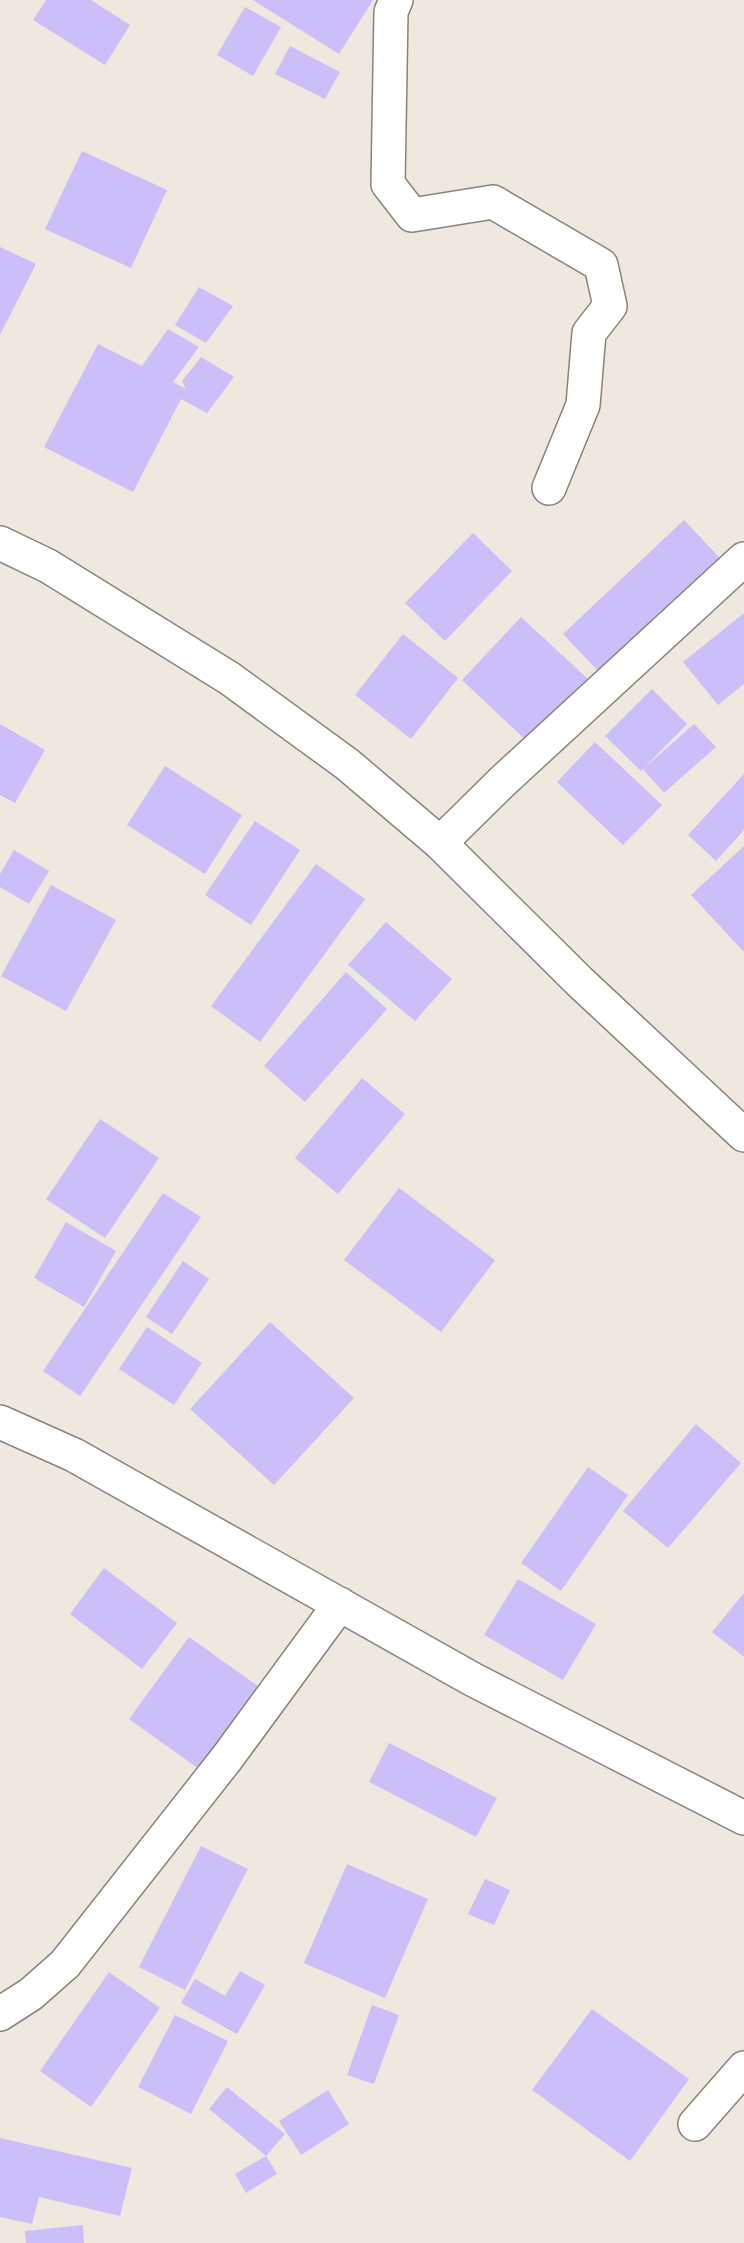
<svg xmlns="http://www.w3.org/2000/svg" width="744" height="2243" viewBox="0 0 744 2243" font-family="Arial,sans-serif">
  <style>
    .building { fill: #ccbef8 }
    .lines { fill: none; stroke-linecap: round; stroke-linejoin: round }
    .minor-casing { stroke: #89837a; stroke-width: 36 }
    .tertiary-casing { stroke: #89837a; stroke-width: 36 }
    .minor { stroke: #fff; stroke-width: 33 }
    .tertiary { stroke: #fff; stroke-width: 33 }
  </style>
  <rect width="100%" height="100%" fill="#eee8de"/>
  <path class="building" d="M 46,0 L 91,0 L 130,25 L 105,65 L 33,20 Z
    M 253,0 L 373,0 L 339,54 Z
    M 245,7 L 281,27 L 253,76 L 217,55 Z
    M 290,46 L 340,72 L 325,99 L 275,74 Z
    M 82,151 L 167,190 L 131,268 L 45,229 Z
    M 0,247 L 36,264 L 0,335 Z
    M 199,287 L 233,306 L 206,343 L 175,325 Z
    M 168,329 L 199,347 L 173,382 L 186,389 L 182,381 L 201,357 L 234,377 L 207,413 L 181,399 L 133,492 L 44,447 L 98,344 L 142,366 Z
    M 684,520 L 720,558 L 599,672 L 563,634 Z
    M 473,533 L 512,571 L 445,641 L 405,603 Z
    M 744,613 L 744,684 L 718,705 L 683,662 Z
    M 521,617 L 588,679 L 529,743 L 462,680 Z
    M 403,634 L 458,678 L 411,739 L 355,695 Z
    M 652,689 L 687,724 L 641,771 L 605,736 Z
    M 0,724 L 45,750 L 15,803 L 0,795 Z
    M 694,724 L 716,747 L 664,793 L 643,769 Z
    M 595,742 L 662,805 L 623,845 L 557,782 Z
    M 165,766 L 242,815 L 205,874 L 127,825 Z
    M 744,774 L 744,830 L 716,861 L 688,835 Z
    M 255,821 L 300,850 L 251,925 L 205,895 Z
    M 744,846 L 744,952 L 691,895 Z
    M 14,850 L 49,871 L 29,904 L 0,887 L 0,874 Z
    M 316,864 L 365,899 L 260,1042 L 211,1006 Z
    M 51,885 L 116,920 L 66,1011 L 1,976 Z
    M 386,922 L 452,979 L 415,1021 L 348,965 Z
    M 346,972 L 387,1009 L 305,1102 L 264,1066 Z
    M 362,1078 L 405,1114 L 338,1194 L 295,1158 Z
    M 100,1119 L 159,1158 L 105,1238 L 46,1199 Z
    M 399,1188 L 495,1260 L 441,1332 L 344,1260 Z
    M 163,1193 L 201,1217 L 80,1396 L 43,1371 Z
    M 66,1222 L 116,1251 L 84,1307 L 34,1278 Z
    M 183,1261 L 209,1279 L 172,1334 L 146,1317 Z
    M 270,1322 L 354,1398 L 274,1485 L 190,1409 Z
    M 147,1327 L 202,1363 L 174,1405 L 119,1369 Z
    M 696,1424 L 741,1463 L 668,1548 L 623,1511 Z
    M 588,1467 L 628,1495 L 561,1591 L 521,1563 Z
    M 104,1568 L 177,1623 L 142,1669 L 70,1614 Z
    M 518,1579 L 596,1624 L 563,1680 L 484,1635 Z
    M 744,1593 L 744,1657 L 712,1632 Z
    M 189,1637 L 266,1692 L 206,1774 L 129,1719 Z
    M 389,1743 L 497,1798 L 476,1837 L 369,1782 Z
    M 201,1846 L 248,1869 L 185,1990 L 139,1967 Z
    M 347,1864 L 428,1899 L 385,1998 L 304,1963 Z
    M 485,1879 L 510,1890 L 494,1925 L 468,1914 Z
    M 240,1971 L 265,1985 L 237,2034 L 181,2003 L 195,1979 L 225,1996 Z
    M 109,1972 L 160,2008 L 91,2107 L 40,2071 Z
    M 372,2005 L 399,2015 L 374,2084 L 347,2075 Z
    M 592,2009 L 689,2079 L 630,2161 L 532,2090 Z
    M 175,2015 L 228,2041 L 191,2114 L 138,2087 Z
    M 227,2087 L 285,2134 L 266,2156 L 209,2109 Z
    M 328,2090 L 349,2124 L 301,2155 L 279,2121 Z
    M 0,2138 L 132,2168 L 120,2216 L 39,2197 L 32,2224 L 0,2217 Z
    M 266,2156 L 277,2174 L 246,2193 L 235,2174 Z
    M 83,2225 L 84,2243 L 26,2243 L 25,2231 Z"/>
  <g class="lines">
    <defs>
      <path id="minor" d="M 396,0 L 391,12 L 388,184 L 412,215 L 493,202 L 601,265 L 610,306 L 589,333 L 583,405 L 549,488
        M 440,843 L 503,781 L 744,559
        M 0,1422 L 74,1455 L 472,1679 L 744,1818
        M 0,2014 L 31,1994 L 65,1964 L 227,1758 L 340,1604
        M 695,2124 L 744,2068"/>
      <path id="tertiary" d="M 0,543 L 48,566 L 229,678 L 347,764 L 440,843 L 580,982 L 744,1135"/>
    </defs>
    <use href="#minor" class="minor-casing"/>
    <use href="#tertiary" class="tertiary-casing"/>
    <use href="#minor" class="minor"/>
    <use href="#tertiary" class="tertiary"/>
  </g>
</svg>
